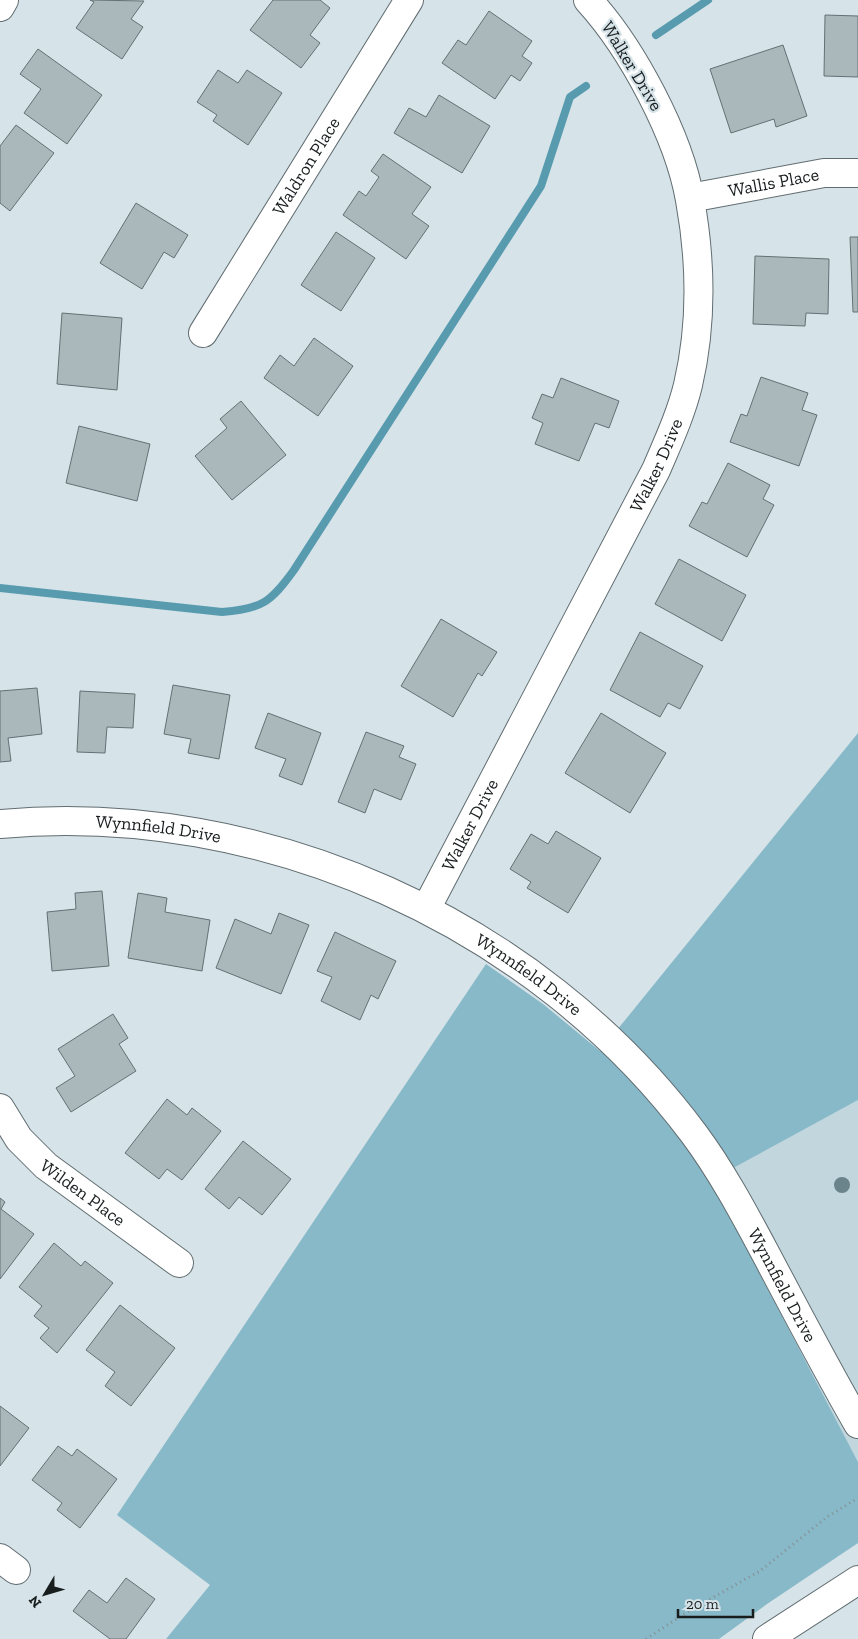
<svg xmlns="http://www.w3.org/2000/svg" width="858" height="1639" viewBox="0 0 858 1639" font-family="'Zilla Slab',serif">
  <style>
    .built { fill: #c1d6dd }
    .green { fill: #88b9c9 }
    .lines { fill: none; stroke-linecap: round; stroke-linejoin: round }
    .stream { stroke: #589baf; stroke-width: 8 }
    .building { fill: #aab7bb; stroke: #647074 }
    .minor-casing { stroke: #616d71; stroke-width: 30 }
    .path { stroke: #858e92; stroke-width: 3; stroke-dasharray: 1 4; stroke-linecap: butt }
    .minor { stroke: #fff; stroke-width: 28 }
    .tree { fill: #6b838b }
    .labels { text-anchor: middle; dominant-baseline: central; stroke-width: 4.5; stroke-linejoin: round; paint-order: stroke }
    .street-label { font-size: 18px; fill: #181d1e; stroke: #d6e3e8 }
  </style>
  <rect width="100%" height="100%" fill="#d6e3e8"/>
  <path class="built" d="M 858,1100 L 858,1462 L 711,1179 Z"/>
  <path class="green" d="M 858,733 L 858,1100 L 711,1180 L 858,1462 L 858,1543 L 767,1604 L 719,1639 L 166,1639 L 210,1585 L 117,1515 L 486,964 L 543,1004 L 600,1051 Z"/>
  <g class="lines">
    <path class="stream" d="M 656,35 L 708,0
      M 0,588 L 222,612 C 262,609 271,602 294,570 L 541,186 L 570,97 L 586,86"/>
  </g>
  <path class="building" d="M 90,0 L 144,1 L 131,19 L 143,27 L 122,59 L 76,28 L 94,2 Z
    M 273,0 L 320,0 L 330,8 L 310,35 L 320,43 L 301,68 L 250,30 Z
    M 489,11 L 532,41 L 522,56 L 532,63 L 520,81 L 511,75 L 495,99 L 442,63 L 458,40 L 466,45 Z
    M 825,15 L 858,16 L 858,77 L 824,76 Z
    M 783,45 L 807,116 L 776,127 L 774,119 L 731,133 L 710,69 Z
    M 38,49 L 102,95 L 67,144 L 24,113 L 41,89 L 20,74 Z
    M 218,70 L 238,83 L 247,70 L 282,93 L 248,145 L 213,121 L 217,115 L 197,102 Z
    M 439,95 L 490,126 L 462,173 L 394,133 L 409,108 L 426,117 Z
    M 16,125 L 54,153 L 10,211 L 0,203 L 0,146 Z
    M 383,154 L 431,187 L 412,214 L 429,226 L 406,259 L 343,215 L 359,191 L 366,196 L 379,177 L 371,171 Z
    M 136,203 L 188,235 L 174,258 L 164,252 L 142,289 L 100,263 Z
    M 336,232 L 375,258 L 341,311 L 301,285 Z
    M 850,237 L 858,237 L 858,312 L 853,312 Z
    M 755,256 L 829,259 L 828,314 L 806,313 L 805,326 L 753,324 Z
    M 62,313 L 122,318 L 117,390 L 57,384 Z
    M 314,338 L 353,366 L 318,416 L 264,378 L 280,355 L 294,366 Z
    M 761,377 L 808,393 L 802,410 L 817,415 L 799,466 L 730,442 L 741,414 L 747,416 Z
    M 561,378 L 619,401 L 609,428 L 595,423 L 579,461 L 535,444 L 543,423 L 532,418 L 542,394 L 553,398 Z
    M 241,401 L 286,455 L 232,500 L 195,456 L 227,428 L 220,419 Z
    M 79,426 L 150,444 L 137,501 L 66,483 Z
    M 728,463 L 770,485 L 763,499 L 774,505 L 747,557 L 689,526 L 702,502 L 707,504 Z
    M 679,559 L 746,595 L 722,641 L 655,604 Z
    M 441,619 L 497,652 L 482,676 L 478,673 L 453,717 L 401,686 Z
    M 640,632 L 703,666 L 680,709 L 668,703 L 660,717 L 610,690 Z
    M 173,685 L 230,695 L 219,759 L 188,753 L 191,739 L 164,734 Z
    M 37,688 L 42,734 L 8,738 L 11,761 L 0,762 L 0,691 Z
    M 80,691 L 135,694 L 133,728 L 107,727 L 105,753 L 77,752 Z
    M 268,713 L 321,733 L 302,785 L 279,776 L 286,759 L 255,748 Z
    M 601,713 L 666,753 L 630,813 L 565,773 Z
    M 366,732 L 404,746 L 399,757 L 416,764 L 401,800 L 374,789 L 365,813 L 338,802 Z
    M 556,831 L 601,858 L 568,913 L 527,888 L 531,882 L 510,869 L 531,834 L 548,844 Z
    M 102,891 L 109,966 L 52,971 L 47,912 L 76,909 L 75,893 Z
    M 138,893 L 167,898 L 165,912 L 210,920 L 202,971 L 128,958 Z
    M 279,913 L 309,925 L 281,994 L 216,968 L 235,919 L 271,934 Z
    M 335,932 L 396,961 L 378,999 L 371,995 L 360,1020 L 321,1001 L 332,977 L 317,971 Z
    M 113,1014 L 128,1038 L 119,1044 L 136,1071 L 71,1112 L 56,1088 L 75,1076 L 58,1049 Z
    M 167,1099 L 187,1115 L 192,1108 L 221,1131 L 182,1180 L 167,1169 L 159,1179 L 125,1153 Z
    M 243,1141 L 291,1179 L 262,1215 L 239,1197 L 229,1209 L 205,1189 Z
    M 0,1198 L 5,1202 L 1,1209 L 34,1234 L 0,1279 Z
    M 54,1243 L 81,1266 L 85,1261 L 113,1283 L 57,1353 L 40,1338 L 49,1328 L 34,1316 L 42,1306 L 19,1287 Z
    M 120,1305 L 175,1348 L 131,1406 L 105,1386 L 115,1372 L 86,1350 Z
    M 0,1406 L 29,1428 L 0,1466 Z
    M 58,1446 L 72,1456 L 77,1449 L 117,1479 L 80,1528 L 57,1510 L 62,1503 L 32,1480 Z
    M 126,1578 L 155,1599 L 126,1639 L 110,1639 L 73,1611 L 89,1590 L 107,1603 Z"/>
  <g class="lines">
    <defs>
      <g id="minor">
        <path d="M 0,7 L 4,0"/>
        <path id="s1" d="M 690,198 L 824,173 L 858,173"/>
        <path id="s2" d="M 203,333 L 409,0"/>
        <path id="s3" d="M 0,824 C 263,800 536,922 694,1134 C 723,1173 746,1217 769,1260 C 798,1315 827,1370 858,1424"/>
        <path id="s4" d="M 426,909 L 656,470 C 668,442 681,414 688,385 C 702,325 701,261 690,200 C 679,136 632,48 588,0"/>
        <path id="s5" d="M 0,1108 L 19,1139 L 46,1166 L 179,1263"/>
        <path d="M 0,1558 L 16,1570"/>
        <path d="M 767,1639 L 858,1580"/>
      </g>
    </defs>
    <use href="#minor" class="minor-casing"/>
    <path class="path" d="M 646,1639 L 689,1611 L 760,1571 L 827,1517 L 858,1498"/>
    <use href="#minor" class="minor"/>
  </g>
  <circle class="tree" cx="842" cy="1185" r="8"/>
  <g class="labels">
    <g class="street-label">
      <text transform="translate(632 66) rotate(59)">Walker Drive</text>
      <text stroke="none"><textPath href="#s2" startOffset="196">Waldron Place</textPath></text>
      <text stroke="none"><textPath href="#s1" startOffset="85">Wallis Place</textPath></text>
      <text stroke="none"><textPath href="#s4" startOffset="500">Walker Drive</textPath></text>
      <text stroke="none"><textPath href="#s4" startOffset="95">Walker Drive</textPath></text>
      <text stroke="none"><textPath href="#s3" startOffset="159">Wynnfield Drive</textPath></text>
      <text stroke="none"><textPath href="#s3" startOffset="562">Wynnfield Drive</textPath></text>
      <text stroke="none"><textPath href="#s5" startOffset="120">Wilden Place</textPath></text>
      <text stroke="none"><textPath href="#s3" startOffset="968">Wynnfield Drive</textPath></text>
    </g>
  </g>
  <g transform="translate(45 1594) rotate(232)" stroke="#d6e3e8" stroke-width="4" paint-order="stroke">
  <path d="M0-4L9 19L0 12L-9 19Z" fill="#181d1e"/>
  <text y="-8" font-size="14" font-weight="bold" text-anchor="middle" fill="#181d1e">N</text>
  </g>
  <path d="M678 1609v8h75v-8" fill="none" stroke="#181d1e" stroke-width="2.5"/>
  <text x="686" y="1609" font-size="15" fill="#181d1e" stroke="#d6e3e8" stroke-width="4" paint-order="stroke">20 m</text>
</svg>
